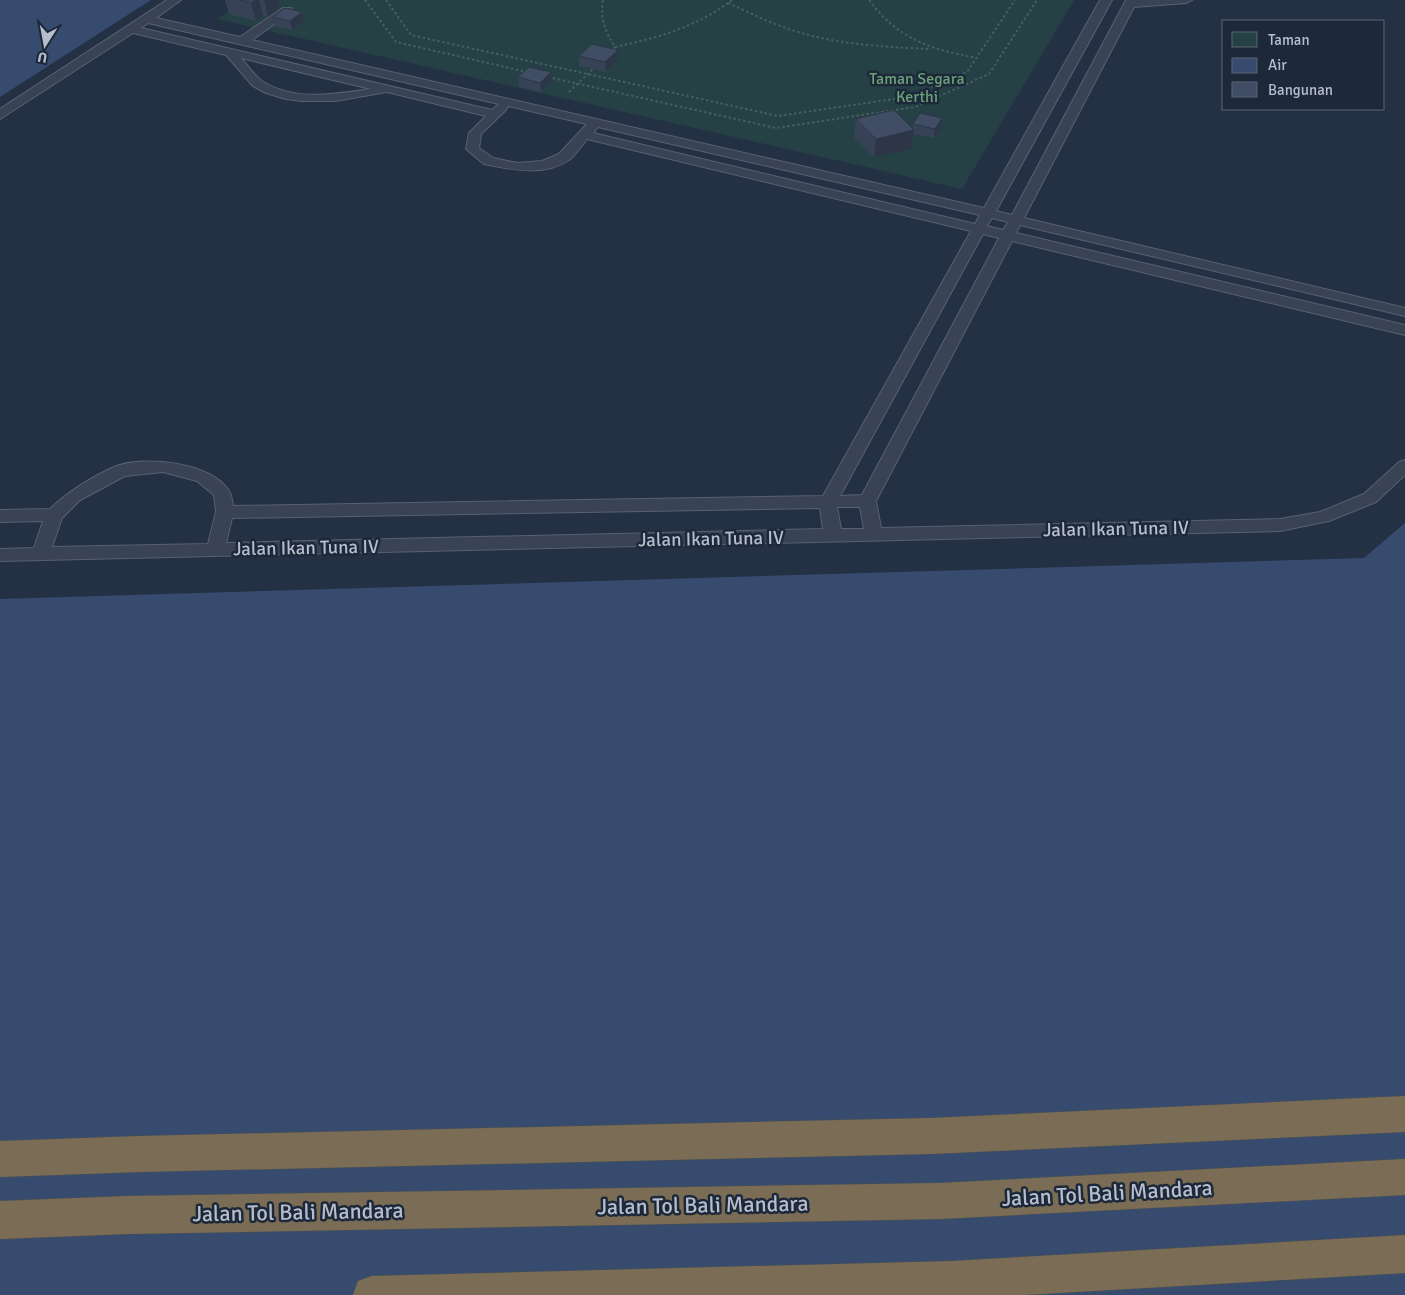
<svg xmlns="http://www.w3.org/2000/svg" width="1405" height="1295" viewBox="0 0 1405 1295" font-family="Signika,sans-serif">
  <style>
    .green { fill: #264146 }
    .water { fill: #364b6e }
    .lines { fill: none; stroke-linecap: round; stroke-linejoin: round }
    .lane-casing { stroke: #576171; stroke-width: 2 }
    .highway-casing { stroke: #434e5e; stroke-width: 2 }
    .path { stroke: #455e62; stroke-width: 2; stroke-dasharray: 2.5 2.5; stroke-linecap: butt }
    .lane { fill: #394354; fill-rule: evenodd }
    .highway { fill: #7b6d55; fill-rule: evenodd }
    .wall { fill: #374257 }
    .shaded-wall { fill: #2d3647 }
    .building { fill: #404d65; stroke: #2d3647 }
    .labels { text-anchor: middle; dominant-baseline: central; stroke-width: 5; stroke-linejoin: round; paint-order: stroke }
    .far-park-label { font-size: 16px; fill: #6ba179; stroke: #1d2839 }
    .street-label { font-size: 19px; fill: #b6bece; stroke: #1d2839 }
    .near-street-label { font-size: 22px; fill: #b6bece; stroke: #1d2839 }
  </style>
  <rect width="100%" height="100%" fill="#243145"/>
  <path class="green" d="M 245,0 L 1074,0 L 962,189 L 217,19 Z"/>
  <path class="water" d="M 0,0 L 151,0 L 0,97 Z
    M 1405,523 L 1405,1295 L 0,1295 L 0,599 L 1364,558 Z"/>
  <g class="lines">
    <defs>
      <path id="lane" d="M 167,0 L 181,0 L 156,18 L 240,37 L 283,8 L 291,8 L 293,10 L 291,12 L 252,40 L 984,208 L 1100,0 L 1112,0 L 996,211 L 1012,215 L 1125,2 L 1126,0 L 1192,0 L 1186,3 L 1134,7 L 1024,218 L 1405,308 L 1405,316 L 1020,225 L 1016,233 L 1405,325 L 1405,335 L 1012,241 L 876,501 L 881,528 L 1280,519 L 1320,512 L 1364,494 L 1399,462 L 1405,460 L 1405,475 L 1376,502 L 1329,521 L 1280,531 L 0,561 L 0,549 L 34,548 L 43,521 L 0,522 L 0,510 L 50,509 C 69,491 90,478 114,467 C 143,455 212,462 229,491 C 232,495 232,501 233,506 L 823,496 L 971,231 L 587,139 C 581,146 576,155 569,160 C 546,176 514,170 489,165 L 484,164 L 466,149 L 469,133 L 486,116 L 387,92 L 335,101 L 302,101 L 286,99 L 266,93 L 253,86 L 226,55 L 133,33 L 0,119 L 0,109 ZM 148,23 L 499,104 L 492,110 L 141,28 ZM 241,58 L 371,89 C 336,94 294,102 262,81 C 254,75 248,66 241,58 ZM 508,106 L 587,124 L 559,154 L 542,161 L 517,163 L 493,158 L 479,148 L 481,134 L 506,110 ZM 598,127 L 980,215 L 975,224 L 593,133 ZM 992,218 L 1008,222 L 1003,230 L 987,226 ZM 983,234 L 999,238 L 862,495 L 840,496 ZM 163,472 L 197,481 L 214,495 L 216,512 L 208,544 L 52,547 L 62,518 L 80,500 L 125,476 ZM 837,507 L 860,507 L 864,529 L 841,529 ZM 820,508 L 823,529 L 226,543 L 232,518 Z"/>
      <path id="highway" d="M 1405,1096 L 1405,1132 L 931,1154 L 140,1172 L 0,1177 L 0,1141 L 140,1136 L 931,1118 Z
        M 1405,1159 L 1405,1195 L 940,1219 L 128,1234 L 0,1239 L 0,1201 L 128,1196 L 940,1183 Z
        M 1405,1235 L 1405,1273 L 1024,1295 L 353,1295 L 358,1281 L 372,1276 L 952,1261 Z"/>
    </defs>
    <use href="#lane" class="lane-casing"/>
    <use href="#highway" class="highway-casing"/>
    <path class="path" d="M 365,0 L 396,42 L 527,72
      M 386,0 L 411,35 L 778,116 L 908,97 L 967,72 L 1015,0
      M 603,0 C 600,19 605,31 615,47 L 610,52
      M 869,0 C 899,40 930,49 977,58
      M 728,3 C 750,13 772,24 795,31 C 839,45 885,47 931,49
      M 615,47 C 657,38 697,27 732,0
      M 548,77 L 776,128 L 915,107 L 989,74 L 1037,0
      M 569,92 L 595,67"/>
    <use href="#lane" class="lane"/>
    <use href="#highway" class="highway"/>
  </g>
  <path class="wall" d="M 225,0 L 279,0 L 280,4 L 277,6 L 278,10 L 268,17 L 263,16 L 256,21 L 229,14 Z
    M 273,17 L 304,21 L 292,30 L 275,26 Z
    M 618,50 L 618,59 L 606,72 L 579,66 L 579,56 Z
    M 551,72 L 552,81 L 541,92 L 519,87 L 518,77 Z
    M 856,119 L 913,129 L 913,124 L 941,128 L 934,138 L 913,134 L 911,149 L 874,157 L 854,137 Z"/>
  <path class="shaded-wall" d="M 256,0 L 259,0 L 263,16 L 256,21 L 251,3 Z
    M 264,0 L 279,0 L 280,4 L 277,6 L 278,10 L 268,17 Z
    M 302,12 L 304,21 L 292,30 L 290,21 Z
    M 618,50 L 618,59 L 606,72 L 605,62 Z
    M 551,72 L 552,81 L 541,92 L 540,83 Z
    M 942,118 L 941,128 L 934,138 L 935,129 Z
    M 914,130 L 911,149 L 874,157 L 876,139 Z"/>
  <path class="building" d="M 239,0 L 256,0 L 251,3 Z
    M 285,8 L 302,12 L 290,21 L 273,17 Z
    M 592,44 L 618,50 L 605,62 L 579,56 Z
    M 529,67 L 551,72 L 540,83 L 518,77 Z
    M 894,110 L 914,130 L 876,139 L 856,119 Z
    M 920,113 L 942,118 L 935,129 L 913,124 Z"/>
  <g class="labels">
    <g class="far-park-label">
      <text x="917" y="79">Taman Segara<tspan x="917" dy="18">Kerthi</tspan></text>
    </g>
    <g class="street-label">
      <text transform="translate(1116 529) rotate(-1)">Jalan Ikan Tuna IV</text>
      <text transform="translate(711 539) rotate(-1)">Jalan Ikan Tuna IV</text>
      <text transform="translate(306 548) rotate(-1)">Jalan Ikan Tuna IV</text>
    </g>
    <g class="near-street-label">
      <text transform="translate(1107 1193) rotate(-3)">Jalan Tol Bali Mandara</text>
      <text transform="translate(703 1205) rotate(-1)">Jalan Tol Bali Mandara</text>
      <text transform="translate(298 1212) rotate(-1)">Jalan Tol Bali Mandara</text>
    </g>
  </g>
  <rect x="1222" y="20" width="162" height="90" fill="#1d2839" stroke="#5a6475"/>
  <rect x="1232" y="32" width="25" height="15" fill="#264146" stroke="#5a6475"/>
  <text x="1268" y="45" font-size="15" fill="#b6bece">Taman</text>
  <rect x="1232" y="58" width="25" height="15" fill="#364b6e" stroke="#5a6475"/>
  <text x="1268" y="70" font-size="15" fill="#b6bece">Air</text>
  <rect x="1232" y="82" width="25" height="15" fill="#404d65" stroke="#5a6475"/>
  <text x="1268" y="95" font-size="15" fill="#b6bece">Bangunan</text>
  <g transform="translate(45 45) rotate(191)" stroke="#1d2839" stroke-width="4" paint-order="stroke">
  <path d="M0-4L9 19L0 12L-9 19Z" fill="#b6bece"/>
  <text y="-8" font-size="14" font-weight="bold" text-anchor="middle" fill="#b6bece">U</text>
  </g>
</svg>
